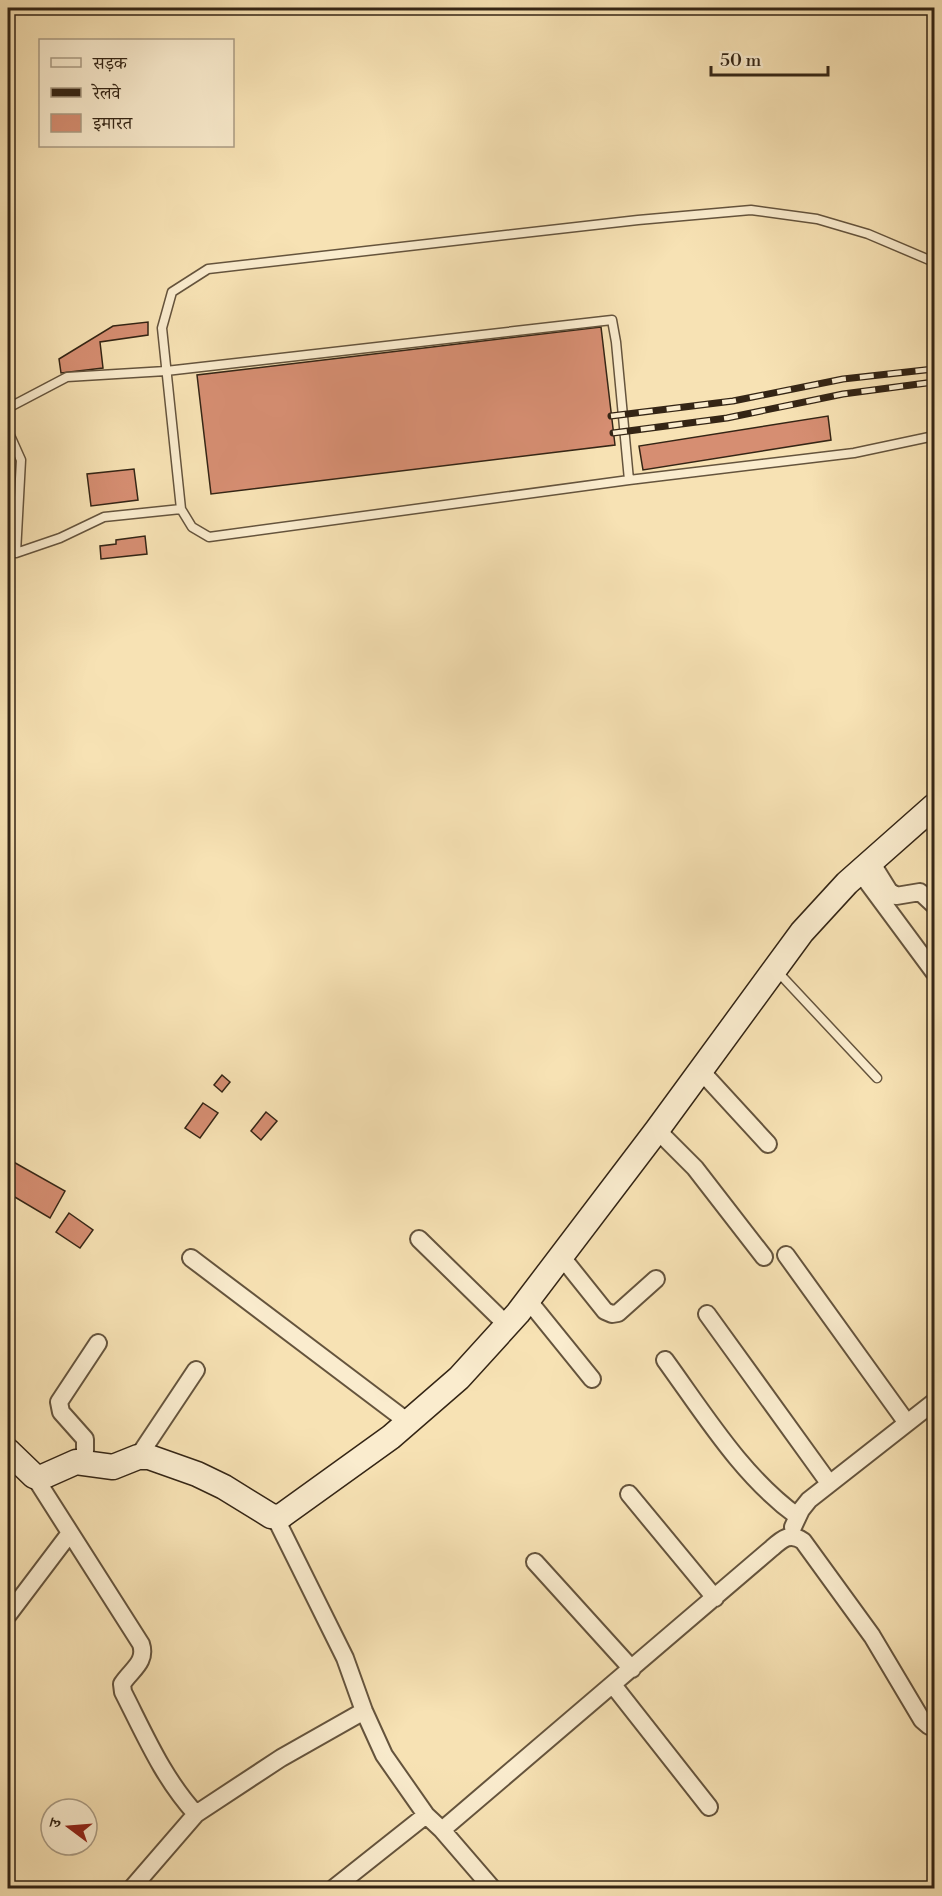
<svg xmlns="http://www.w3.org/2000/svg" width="942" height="1896" viewBox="0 0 942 1896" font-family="'Libre Bodoni','Noto Serif Devanagari',serif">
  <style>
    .building { fill: #d68e72; stroke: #342515; stroke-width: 1.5 }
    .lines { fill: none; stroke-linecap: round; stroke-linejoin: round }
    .lane-casing { stroke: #65543d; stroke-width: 11 }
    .street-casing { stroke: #65543d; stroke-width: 20 }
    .secondary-casing { stroke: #342515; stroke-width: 27 }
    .lane { stroke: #faecce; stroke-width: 8 }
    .street { stroke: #faecce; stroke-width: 16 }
    .secondary { stroke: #faecce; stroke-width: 24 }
    .rail-casing { stroke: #342515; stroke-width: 7 }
    .rail { stroke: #faecce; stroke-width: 4.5; stroke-dasharray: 14; stroke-linecap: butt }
  </style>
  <rect width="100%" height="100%" fill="#f7e2b4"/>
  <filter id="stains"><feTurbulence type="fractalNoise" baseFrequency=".00333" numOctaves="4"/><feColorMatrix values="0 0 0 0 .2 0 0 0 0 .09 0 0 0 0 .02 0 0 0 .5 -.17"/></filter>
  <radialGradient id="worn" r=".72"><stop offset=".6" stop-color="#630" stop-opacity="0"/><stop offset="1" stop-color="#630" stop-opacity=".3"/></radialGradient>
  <path class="building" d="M 148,322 L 148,335 L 100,342 L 103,368 L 61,373 L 59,359 L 113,326 Z
    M 601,327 L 615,445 L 211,494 L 197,375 Z
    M 828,416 L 831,440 L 643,470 L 639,446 Z
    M 134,469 L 138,500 L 91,506 L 87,474 Z
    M 145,536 L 147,554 L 101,559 L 100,546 L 116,544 L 116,540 Z
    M 222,1075 L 230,1082 L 222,1092 L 214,1085 Z
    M 203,1103 L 218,1113 L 200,1138 L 185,1128 Z
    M 266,1112 L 277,1121 L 261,1140 L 251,1131 Z
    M 10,1160 L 65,1191 L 50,1218 L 8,1193 L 8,1164 Z
    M 69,1213 L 93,1230 L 80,1248 L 56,1232 Z"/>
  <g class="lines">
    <defs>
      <path id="lane" d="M 934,262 L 868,234 L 817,219 L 751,210 L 638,220 L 208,269 L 172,292 L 162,328 L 181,509 L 192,527 L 209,537 L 629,480 L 854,453 L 934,436
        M 8,408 L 67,377 L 166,371 L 612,320 L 616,342 L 629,480
        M 8,431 L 21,460 L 16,553 L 60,538 L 104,517 L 181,509
        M 776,970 L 877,1078"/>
      <path id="street" d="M 871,862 L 889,891 L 896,896 L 920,892 L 934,905
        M 860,872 L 934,972
        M 701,1071 L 768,1144
        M 657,1130 L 695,1168 L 764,1257
        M 419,1239 L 507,1325
        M 786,1255 L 907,1423
        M 561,1256 L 605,1311 L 612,1314 L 618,1313 L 656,1279
        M 191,1258 L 408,1422
        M 528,1300 L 592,1379
        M 707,1314 L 829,1483
        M 665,1360 C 705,1415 742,1476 797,1516
        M 138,1457 L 196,1370
        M 81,1462 L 85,1451 L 85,1439 L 61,1412 L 59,1402 L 98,1343
        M 34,1476 L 141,1644 C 147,1662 131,1670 122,1684 L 123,1692 C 145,1735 163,1778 196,1814
        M 629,1494 L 715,1598
        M 275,1517 L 345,1658 L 364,1711 L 384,1755 L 426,1815 L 442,1830 L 492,1888
        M 793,1527 L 801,1510 L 809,1500 L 934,1402
        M 535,1562 L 632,1669
        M 8,1615 L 70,1533
        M 613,1685 L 709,1807
        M 442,1830 L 772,1548 C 782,1539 790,1532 803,1541 L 872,1636 L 922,1720 L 929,1726 L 934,1726
        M 132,1888 L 196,1814 L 281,1758 L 364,1711
        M 334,1888 L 426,1815"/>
      <path id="secondary" d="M 8,1451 L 34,1476 L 40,1478 L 76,1462 L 113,1467 L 138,1457 L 149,1457 L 197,1474 L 224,1487 L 271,1516 L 280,1517 L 284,1514 L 391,1437 L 459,1378 L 518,1313 L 657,1130 L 802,932 L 847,883 L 934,806"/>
    </defs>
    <use href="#lane" class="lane-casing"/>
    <use href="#street" class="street-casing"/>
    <use href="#secondary" class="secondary-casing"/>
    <use href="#lane" class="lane"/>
    <use href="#street" class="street"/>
    <use href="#secondary" class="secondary"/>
    <defs>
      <path id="rail" d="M 611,416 L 733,401 L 843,379 L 934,369
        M 613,433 L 727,418 L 843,394 L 934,382"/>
    </defs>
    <use href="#rail" class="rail-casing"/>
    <use href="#rail" class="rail"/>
  </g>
  <rect width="942" height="1896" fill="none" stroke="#f7e2b4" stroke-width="30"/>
  <rect x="9" y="9" width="924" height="1878" fill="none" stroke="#342515" stroke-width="3"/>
  <rect x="15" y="15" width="912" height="1866" fill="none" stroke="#342515" stroke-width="1.5"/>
  <rect x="39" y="39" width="195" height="108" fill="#faecce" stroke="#ab9c84" stroke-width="1.5"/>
  <rect x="51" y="58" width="30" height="9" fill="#faecce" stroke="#ab9c84" stroke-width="1.5"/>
  <text x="93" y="69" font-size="18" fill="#342515">सड़क</text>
  <rect x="51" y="88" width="30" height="9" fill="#342515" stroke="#ab9c84" stroke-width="1.5"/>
  <text x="93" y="99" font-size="18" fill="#342515">रेलवे</text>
  <rect x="51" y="114" width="30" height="18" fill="#d68e72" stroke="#ab9c84" stroke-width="1.5"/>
  <text x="93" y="129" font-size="18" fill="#342515">इमारत</text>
  <g transform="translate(69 1827) rotate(286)"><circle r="28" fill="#faecce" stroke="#ab9c84" stroke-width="1.5"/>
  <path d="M0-4.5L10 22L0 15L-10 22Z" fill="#8f2418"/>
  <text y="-9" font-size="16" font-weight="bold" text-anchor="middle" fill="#342515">उ</text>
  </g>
  <path d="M711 66v9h117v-9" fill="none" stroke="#342515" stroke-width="3"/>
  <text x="720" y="66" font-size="18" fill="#342515" stroke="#faecce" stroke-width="4.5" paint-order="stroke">50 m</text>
  <rect width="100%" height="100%" filter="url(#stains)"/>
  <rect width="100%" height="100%" fill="url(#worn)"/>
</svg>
